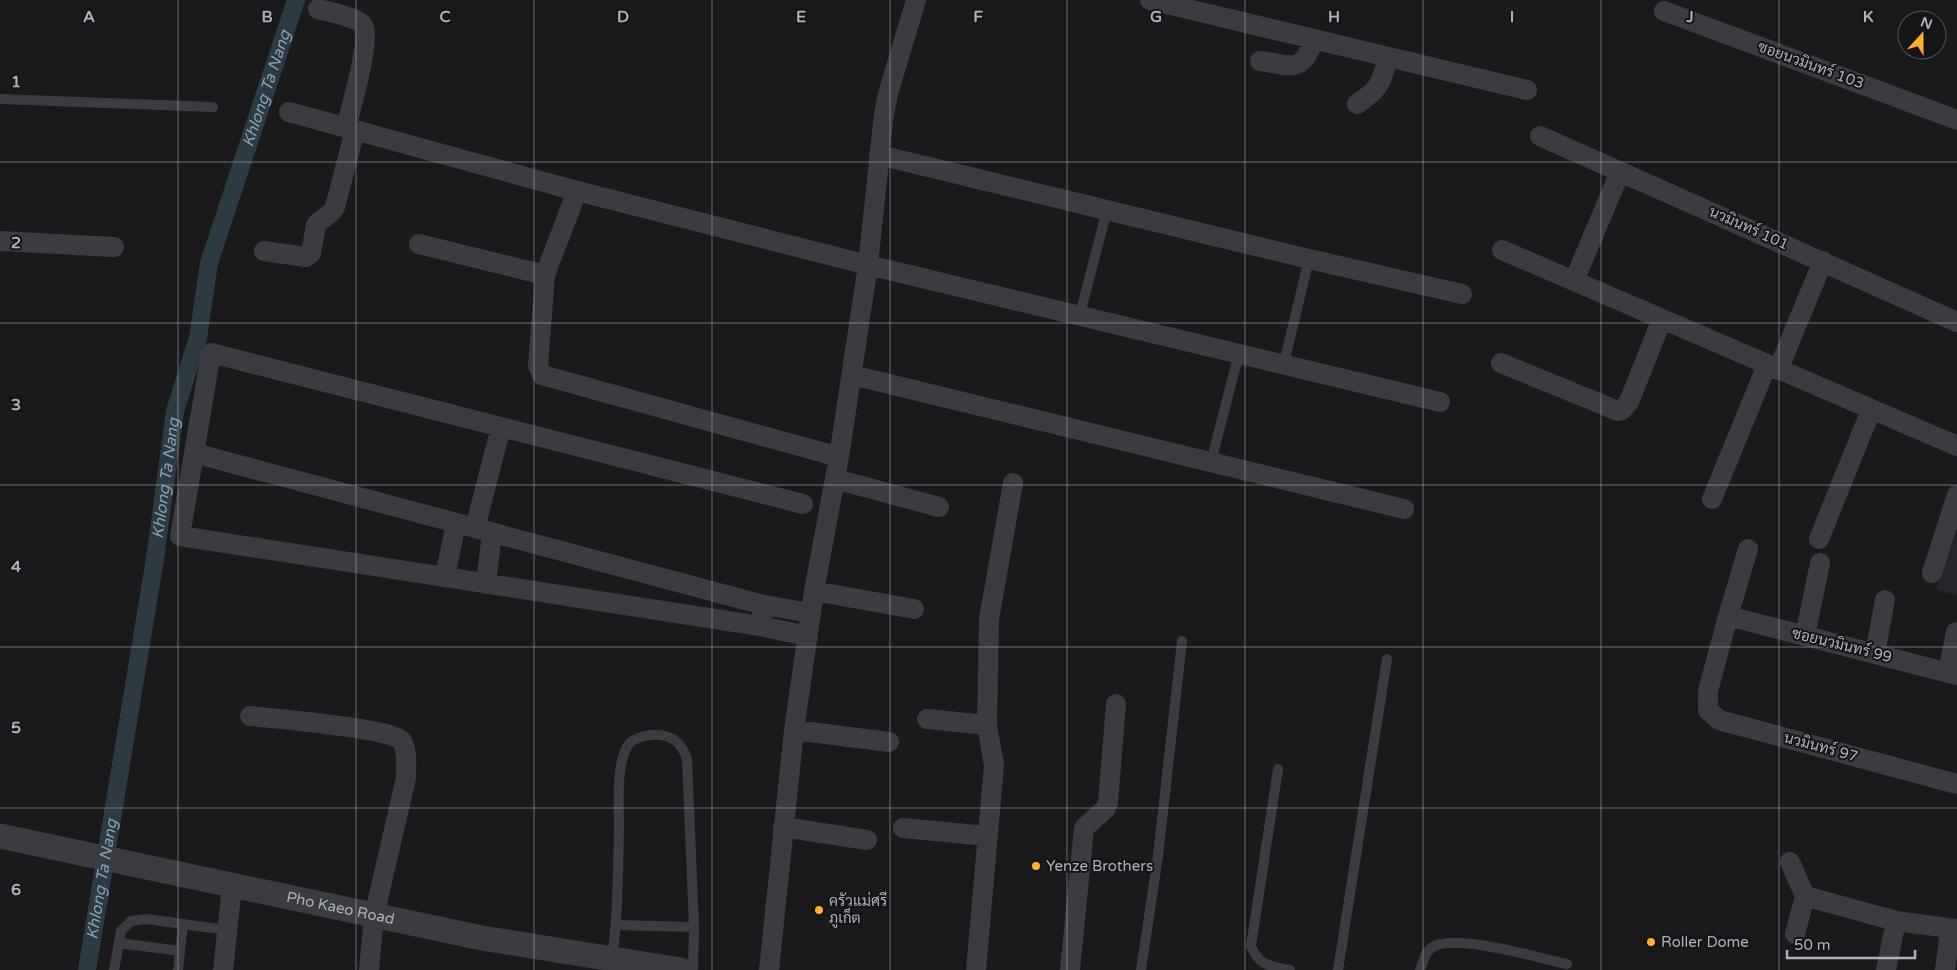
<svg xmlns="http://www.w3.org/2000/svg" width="1957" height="970" viewBox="0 0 1957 970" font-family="'Varela Round',Sarabun,sans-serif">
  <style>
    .built { fill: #26262a }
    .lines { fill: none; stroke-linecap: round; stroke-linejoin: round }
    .canal { stroke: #2e3a42; stroke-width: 18 }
    .service { stroke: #3b3c42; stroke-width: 10 }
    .minor { stroke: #3b3c42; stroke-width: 20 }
    .tertiary { stroke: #3b3c42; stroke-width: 25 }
    .grid { fill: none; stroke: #acb2bd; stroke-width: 1; stroke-opacity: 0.55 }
    .poi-dot { fill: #feaf30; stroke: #151518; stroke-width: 2 }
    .labels { text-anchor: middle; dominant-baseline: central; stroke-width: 4; stroke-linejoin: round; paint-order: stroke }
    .street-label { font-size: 15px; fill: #acb2bd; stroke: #151518 }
    .poi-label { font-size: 15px; fill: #acb2bd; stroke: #151518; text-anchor: start }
    .water-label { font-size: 16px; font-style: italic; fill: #81a2b9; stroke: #151518 }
    .grid-label { font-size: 16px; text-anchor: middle; font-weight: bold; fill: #acb2bd; stroke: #151518; stroke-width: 4; stroke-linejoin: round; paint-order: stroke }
  </style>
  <rect width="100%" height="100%" fill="#1a1a1d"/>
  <path class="built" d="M 1957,530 L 1957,595 L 1936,590 Z"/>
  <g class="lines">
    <path class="canal" id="s1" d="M 87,970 L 155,559 L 175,411 L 198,338 L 209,263 L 296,0"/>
    <path class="service" d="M 0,99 L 213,107
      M 1080,314 L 1107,210
      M 1284,363 L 1309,259
      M 1211,462 L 1239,353
      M 1278,769 L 1251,946 C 1259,966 1270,966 1290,970
      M 617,925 L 694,927
      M 119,943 L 180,951
      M 612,959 C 618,915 618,871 619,826 C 619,804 616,767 627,747 C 633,736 653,733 665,736 C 678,739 683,748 687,759 L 694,927 L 693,970
      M 114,970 L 121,931 L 131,921 L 146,919 L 227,930
      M 178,970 L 183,924
      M 1141,970 L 1158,856 L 1182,641
      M 1338,970 L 1387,659
      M 1420,970 C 1423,962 1425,951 1433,947 C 1455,933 1539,958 1567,964"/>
    <path class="minor" d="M 1150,0 L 1527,90
      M 318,9 C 329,12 353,16 362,24 C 373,34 350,111 346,128
      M 1664,11 L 1957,120
      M 1260,61 C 1291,65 1301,75 1314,40
      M 1357,104 C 1380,89 1381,83 1388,58
      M 289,112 L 577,191 L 868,265 L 1440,402
      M 1540,136 L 1957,322
      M 879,155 L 1309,259 L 1462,294
      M 0,241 L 114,247
      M 419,244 L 545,275 L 538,366 L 542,375 L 839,457
      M 1502,250 L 1957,446
      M 264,251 L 306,257 L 311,253 L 316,225 C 322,217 331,216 335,207 L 355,130
      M 545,275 L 577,191
      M 1574,281 L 1620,172
      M 1501,363 L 1618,411 L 1622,410 L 1629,402 L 1662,319
      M 1778,370 L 1823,261
      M 852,375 L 1404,509
      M 194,453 L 764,605 L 811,613
      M 835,479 L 939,507
      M 1712,499 L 1767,365
      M 475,528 L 501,427
      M 1819,539 L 1871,410
      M 1748,549 L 1728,616 L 1708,691 L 1708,710 L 1719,720 L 1957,784
      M 1932,573 L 1957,495
      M 445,577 L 456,523
      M 486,584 L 492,533
      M 814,591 L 914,609
      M 764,605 L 760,626 L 180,536 L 211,353 L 803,504
      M 1728,616 L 1957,675
      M 760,626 L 808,636
      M 1805,636 L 1820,563
      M 1875,654 L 1885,600
      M 1948,672 L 1956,632
      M 250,716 C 270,718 393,729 401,740 C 408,750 406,766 406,778 L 374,916 L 369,970
      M 927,719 L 987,725
      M 794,730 L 889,742
      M 783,827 L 867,840
      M 903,828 L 987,836
      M 1790,862 L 1805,896
      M 1795,934 L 1805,896 L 1896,921
      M 223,970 L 232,886
      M 769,970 L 794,730 L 814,591 L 839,457 L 868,265 L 884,114 L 888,94 L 916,0
      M 976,970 L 994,765 L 987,725 L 989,619 L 1013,483
      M 1070,970 L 1084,828 L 1106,808 L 1108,802 L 1116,704
      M 1886,970 L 1896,921 L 1957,929
      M 1945,970 L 1950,929"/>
    <path class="tertiary" id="s2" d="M 0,836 L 482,938 L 681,970"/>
  </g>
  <path class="grid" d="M 178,0 L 178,970M 356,0 L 356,970M 534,0 L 534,970M 712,0 L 712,970M 890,0 L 890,970M 1067,0 L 1067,970M 1245,0 L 1245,970M 1423,0 L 1423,970M 1601,0 L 1601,970M 1779,0 L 1779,970M 0,162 L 1957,162M 0,323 L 1957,323M 0,485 L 1957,485M 0,647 L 1957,647M 0,808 L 1957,808"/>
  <g class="poi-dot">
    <circle cx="1036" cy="866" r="5"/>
    <circle cx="819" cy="910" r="5"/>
    <circle cx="1651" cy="942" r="5"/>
  </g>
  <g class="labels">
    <g class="street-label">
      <text transform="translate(1811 65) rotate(20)">ซอยนวมินทร์ 103</text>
      <text transform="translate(1749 228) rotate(24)">นวมินทร์ 101</text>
      <text transform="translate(1842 645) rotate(14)">ซอยนวมินทร์ 99</text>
      <text transform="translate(1821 747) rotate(15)">นวมินทร์ 97</text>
      <text stroke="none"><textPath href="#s2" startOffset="348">Pho Kaeo Road</textPath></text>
    </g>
    <g class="poi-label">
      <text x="1046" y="866">Yenze Brothers</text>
      <text x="829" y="901">ครัวแม่ศรี<tspan x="829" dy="17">ภูเก็ต</tspan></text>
      <text x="1661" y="942">Roller Dome</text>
    </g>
    <g class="water-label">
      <text stroke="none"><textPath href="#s1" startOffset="902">Khlong Ta Nang</textPath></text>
      <text stroke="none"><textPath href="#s1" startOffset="498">Khlong Ta Nang</textPath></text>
      <text stroke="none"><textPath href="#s1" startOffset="92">Khlong Ta Nang</textPath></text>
    </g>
  </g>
  <g class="grid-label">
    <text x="89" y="22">A</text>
    <text x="267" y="22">B</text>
    <text x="445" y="22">C</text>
    <text x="623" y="22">D</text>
    <text x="801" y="22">E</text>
    <text x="978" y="22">F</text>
    <text x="1156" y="22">G</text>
    <text x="1334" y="22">H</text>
    <text x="1512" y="22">I</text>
    <text x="1690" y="22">J</text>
    <text x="1868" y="22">K</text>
    <text x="16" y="87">1</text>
    <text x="16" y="248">2</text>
    <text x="16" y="410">3</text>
    <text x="16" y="572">4</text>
    <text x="16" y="733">5</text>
    <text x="16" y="895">6</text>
  </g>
  <g transform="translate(1922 35) rotate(21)"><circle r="24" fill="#151518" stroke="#51545a"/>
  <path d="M0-4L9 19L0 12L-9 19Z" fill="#feaf30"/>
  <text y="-8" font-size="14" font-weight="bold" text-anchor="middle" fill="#acb2bd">N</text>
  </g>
  <path d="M1787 950v8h128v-8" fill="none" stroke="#acb2bd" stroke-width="2.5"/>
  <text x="1794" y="950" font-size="15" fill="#acb2bd" stroke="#151518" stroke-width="4" paint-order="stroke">50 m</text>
</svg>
